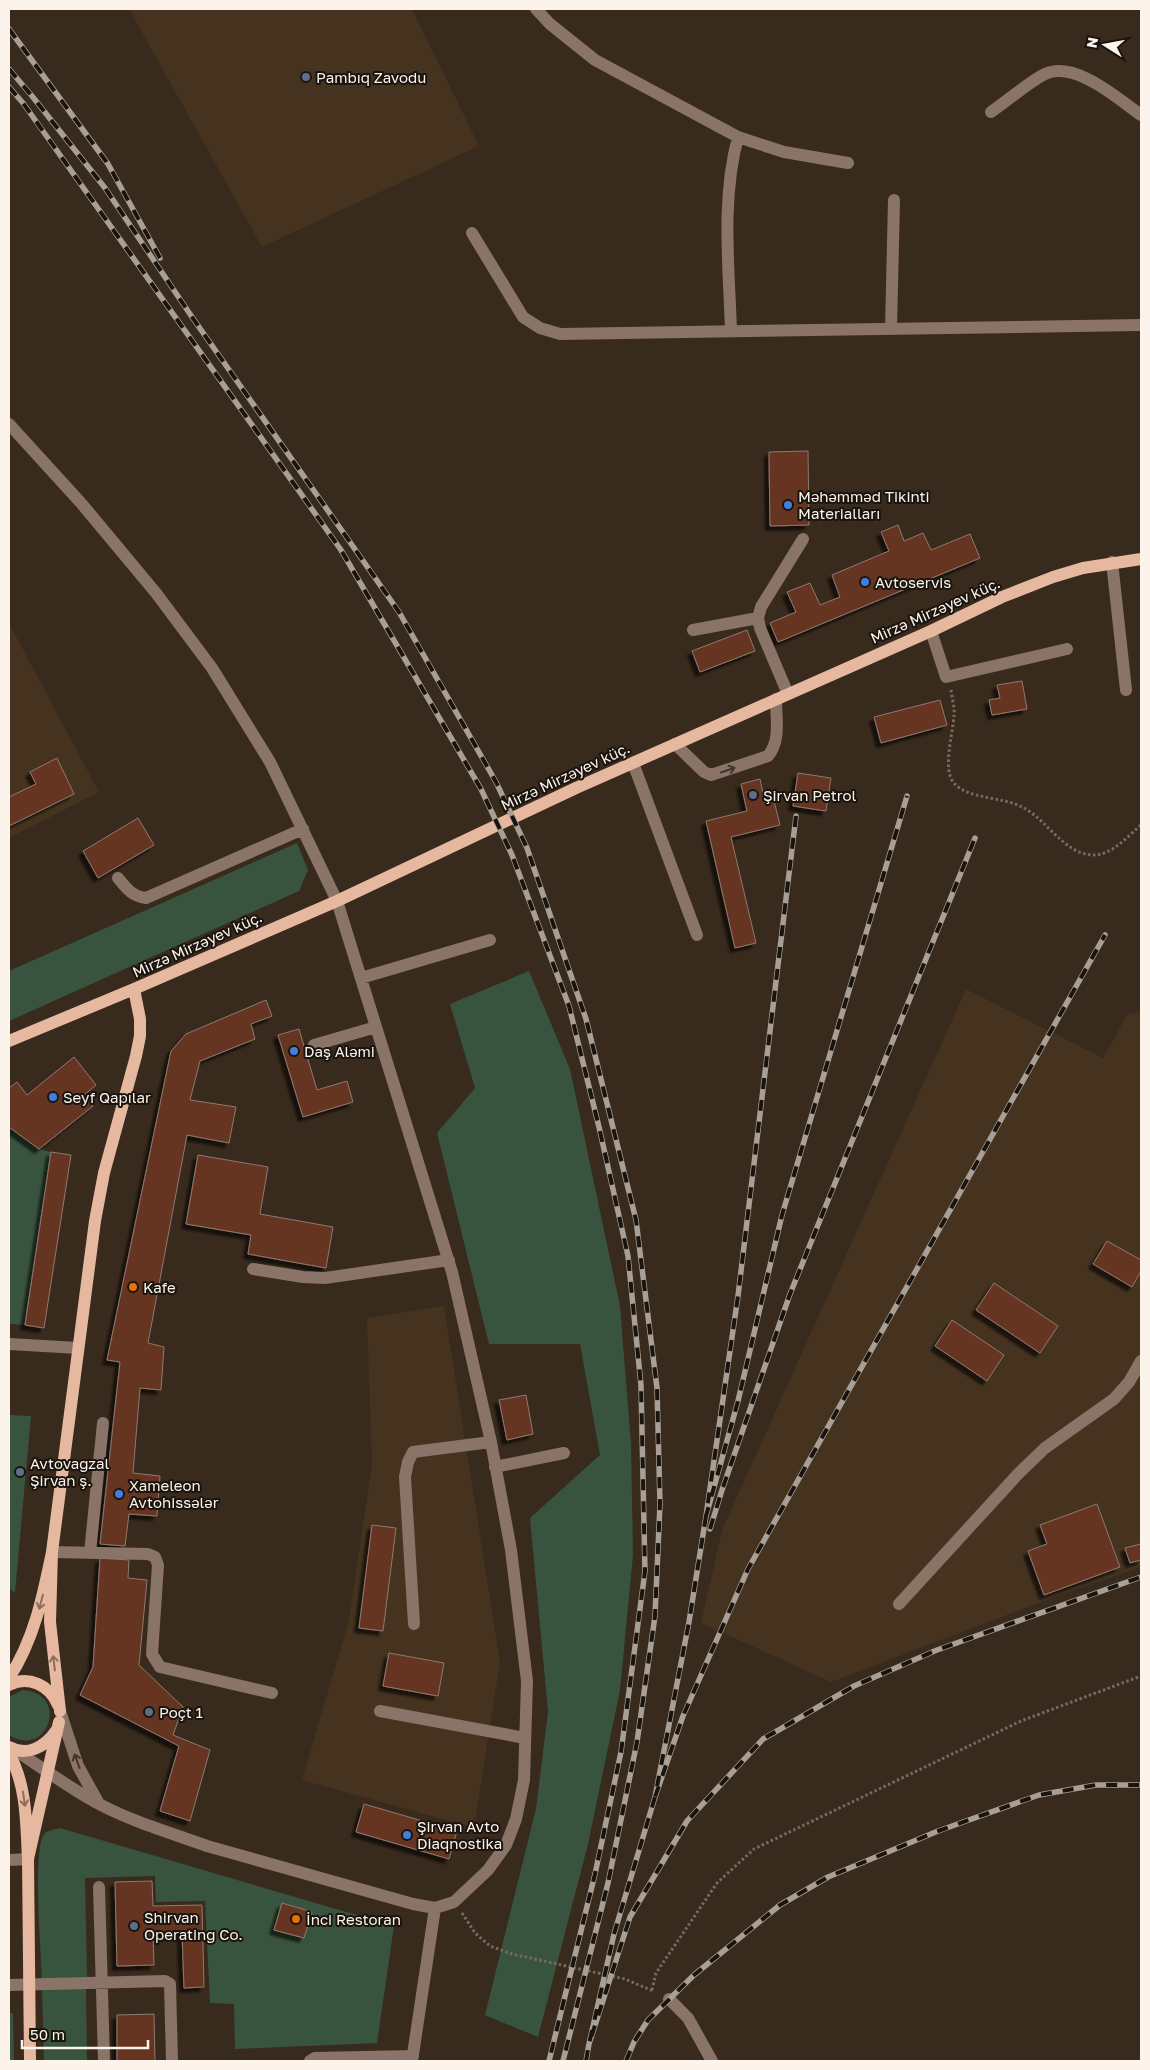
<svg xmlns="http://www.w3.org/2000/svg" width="1150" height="2070" viewBox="0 0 1150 2070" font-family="'Golos Text',sans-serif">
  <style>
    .built { fill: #45331f }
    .green { fill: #39543e }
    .building { fill: #653422; stroke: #907971; filter: url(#shadow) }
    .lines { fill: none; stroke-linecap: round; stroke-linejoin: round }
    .path { stroke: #776b5f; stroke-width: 3; stroke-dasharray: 2.5 2.5; stroke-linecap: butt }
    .minor { stroke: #8a7367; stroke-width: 12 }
    .major { stroke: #e7b8a0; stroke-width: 12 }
    .rail-casing { stroke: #aa9f94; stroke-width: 5.5 }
    .rail { stroke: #1a140e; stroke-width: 4; stroke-dasharray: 11; stroke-linecap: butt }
    .oneway { stroke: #41352d }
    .oneway2 { stroke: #8b6e5e }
    .service-dot { fill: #5c6f8a; stroke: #1a140e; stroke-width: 2 }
    .shop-dot { fill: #3f7fe0; stroke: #1a140e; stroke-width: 2 }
    .food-dot { fill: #e8710a; stroke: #1a140e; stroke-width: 2 }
    .labels { text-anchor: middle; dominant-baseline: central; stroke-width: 4; stroke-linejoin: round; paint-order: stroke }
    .poi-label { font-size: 15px; fill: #fcf3ea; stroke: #1a140e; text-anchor: start }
    .street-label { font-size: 15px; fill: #fcf3ea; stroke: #1a140e }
  </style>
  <defs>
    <filter id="shadow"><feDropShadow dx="-4.5" dy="4.5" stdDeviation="1" flood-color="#0009"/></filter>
  </defs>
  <rect width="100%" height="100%" fill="#382a1c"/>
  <path class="built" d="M 129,9 L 412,9 L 479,146 L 262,247 Z
    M 9,623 L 99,792 L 9,838 Z
    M 966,989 L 1103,1058 L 1127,1015 L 1141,1012 L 1141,1567 L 1057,1596 L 831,1682 L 701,1623 L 722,1530 Z
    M 444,1306 L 500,1662 L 474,1828 L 302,1780 L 349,1620 L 372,1464 L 367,1318 Z"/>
  <path class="green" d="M 297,843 L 308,870 L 299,891 L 9,1021 L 9,971 Z
    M 529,971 L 570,1069 L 620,1306 L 631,1444 L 633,1555 L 620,1690 L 588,1844 L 538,2037 L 485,2015 L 536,1809 L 548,1712 L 530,1518 L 600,1455 L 580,1344 L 489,1344 L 437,1133 L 475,1088 L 450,1004 Z
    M 9,1127 L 39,1149 L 51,1152 L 25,1325 L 9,1324 Z
    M 9,1415 L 31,1416 L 15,1593 L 9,1588 Z
    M 23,1690 C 71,1694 47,1760 9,1735 L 9,1697 Z
    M 60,1828 L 394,1926 L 377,2043 L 235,2049 L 234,2004 L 210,2003 L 205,1901 L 156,1902 L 155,1876 L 85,1878 L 87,1977 L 42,1979 C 41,1953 33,1855 43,1836 C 46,1830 53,1830 60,1828 Z
    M 86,1988 L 87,2061 L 44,2061 L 42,1990 Z
    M 9,2013 L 13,2013 L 14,2061 L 9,2061 Z"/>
  <path class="building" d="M 808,451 L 809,525 L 770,526 L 769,452 Z
    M 898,525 L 904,541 L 923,533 L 931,550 L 970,534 L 980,558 L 778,642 L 770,623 L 796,612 L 787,592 L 810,583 L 820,605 L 840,597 L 832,575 L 889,551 L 881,532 Z
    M 747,630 L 755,651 L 700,672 L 692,651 Z
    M 1022,681 L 1027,709 L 992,715 L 989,700 L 1000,698 L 997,685 Z
    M 940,700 L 947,725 L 881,743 L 874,717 Z
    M 57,758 L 74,794 L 9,826 L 9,797 L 36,784 L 30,772 Z
    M 798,773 L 831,778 L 826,811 L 793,806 Z
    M 760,779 L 765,803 L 774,801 L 780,825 L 731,837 L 756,943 L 735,948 L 706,821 L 747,811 L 741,784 Z
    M 138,818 L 154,845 L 98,878 L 83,851 Z
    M 266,1000 L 272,1016 L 251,1024 L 255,1039 L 200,1061 L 190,1100 L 236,1107 L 229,1143 L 187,1135 L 148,1343 L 164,1347 L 161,1390 L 140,1388 L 133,1473 L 160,1476 L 157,1516 L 129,1514 L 125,1546 L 100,1544 L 120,1362 L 107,1360 L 171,1051 L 186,1034 Z
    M 299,1029 L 317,1090 L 347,1081 L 353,1102 L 303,1117 L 278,1035 Z
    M 74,1057 L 96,1085 L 84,1095 L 93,1106 L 39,1149 L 9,1127 L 9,1088 L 17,1082 L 27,1095 Z
    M 51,1152 L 71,1155 L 44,1328 L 25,1325 Z
    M 198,1155 L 268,1167 L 260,1214 L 333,1227 L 326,1268 L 248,1254 L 251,1235 L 186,1224 Z
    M 1107,1241 L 1141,1260 L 1141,1271 L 1132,1287 L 1093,1264 Z
    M 994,1283 L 1058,1326 L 1040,1353 L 976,1310 Z
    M 952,1320 L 1004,1355 L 987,1381 L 935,1346 Z
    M 526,1395 L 533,1434 L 507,1440 L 499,1400 Z
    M 1097,1504 L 1120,1567 L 1044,1595 L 1028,1551 L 1047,1544 L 1040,1525 Z
    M 372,1525 L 396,1528 L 383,1631 L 359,1628 Z
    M 1141,1544 L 1141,1560 L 1130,1563 L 1125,1548 Z
    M 100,1558 L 129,1560 L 128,1578 L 147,1580 L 139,1665 L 183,1707 L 173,1735 L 210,1750 L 190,1821 L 160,1811 L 179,1746 L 80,1695 L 93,1667 Z
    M 389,1653 L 444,1663 L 438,1696 L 383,1686 Z
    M 364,1804 L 457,1831 L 449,1859 L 356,1832 Z
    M 152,1881 L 153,1906 L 202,1905 L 204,1987 L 184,1988 L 182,1933 L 153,1934 L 154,1965 L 117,1966 L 115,1882 Z
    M 282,1903 L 312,1912 L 304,1938 L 274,1930 Z
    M 154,2014 L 155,2061 L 117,2061 L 117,2015 Z"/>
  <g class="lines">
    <path class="path" d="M 951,690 C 952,698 955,708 954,716 C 953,733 942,770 954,783 C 967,799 1004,797 1022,807 C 1047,819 1064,855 1094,855 C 1112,855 1128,836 1141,825
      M 462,1913 L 475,1933 L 490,1946 L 512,1954 L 625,1979 L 653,1991
      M 652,1990 L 656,1973 L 717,1883 L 754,1849 L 1021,1721 L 1141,1676"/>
    <path class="minor" d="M 536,9 L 550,24 L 595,60 L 738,137 L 784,152 L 848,163
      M 991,112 C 1006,102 1030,81 1045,74 C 1075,60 1118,99 1141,115
      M 472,233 L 523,317 L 540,328 L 560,334 L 1141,325
      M 891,329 L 894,200
      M 731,331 C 729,267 721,200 738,137
      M 9,424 L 81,503 L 156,593 L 212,668 L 270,762 L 337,901 L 452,1272 L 491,1442 L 511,1550 L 527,1681 L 524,1780 L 516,1819 L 506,1845 L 488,1870 L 454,1902 L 435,1908 L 413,1904 L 207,1846 C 171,1833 133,1822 99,1804 C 69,1788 41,1767 12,1748
      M 1112,562 L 1126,690
      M 693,630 L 758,618
      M 931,631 L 946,677 L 1067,649
      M 788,694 L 760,628 L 758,618 L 761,607 L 803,539
      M 675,744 L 704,772 L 711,775 L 768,756 C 781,741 776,718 776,699
      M 633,763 L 697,935
      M 118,878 C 127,889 132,896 146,898 L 303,829
      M 361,978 L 490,940
      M 314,1045 L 376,1027
      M 253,1269 L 303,1277 L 325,1278 L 449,1260
      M 9,1344 L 78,1348
      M 495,1467 L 564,1453
      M 52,1552 L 148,1554 L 155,1557 L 158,1565 L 152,1654 L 160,1667 L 272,1693
      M 90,1553 L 103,1423
      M 899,1604 L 1018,1474 L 1045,1448 L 1114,1399 L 1129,1382 L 1141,1361
      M 414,1624 L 405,1477 L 408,1462 L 413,1452 L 491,1442
      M 60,1711 L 78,1766 L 98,1802
      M 380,1711 L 525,1738
      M 9,1860 L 28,1859
      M 99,1887 L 104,2061
      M 9,1985 L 165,1981 L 170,1984 L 172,2061
      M 669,1999 L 688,2018 L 712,2061
      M 310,2061 L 315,2058 L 413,2056
      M 412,2061 L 435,1908"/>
    <path class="major" d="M 9,1041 L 134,989 L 337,901 L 576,788 L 931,631 L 1002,597 L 1053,577 L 1083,568 L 1141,559
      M 52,1552 L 95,1221 L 104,1173 L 136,1056 L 140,1036 L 140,1019 L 134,989
      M 9,1678 C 34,1640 43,1596 52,1552 L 50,1622 L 60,1711
      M 9,1685 C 28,1675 50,1685 58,1705
      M 9,1747 C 27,1757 45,1747 56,1731
      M 9,1753 C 27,1786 26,1823 28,1859 L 59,1722
      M 28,1859 L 30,2061"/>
    <defs>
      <path id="rail" d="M 9,29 L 108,164 L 160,258
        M 9,69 L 32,96 L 105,188 L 192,317 L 399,612 L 496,782 L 527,848 L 586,1019 L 636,1220 L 657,1388 L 660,1504 L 655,1616 L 637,1742 L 608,1883 L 563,2061
        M 9,87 L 23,103 L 341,550 L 481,789 L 512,855 L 569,1006 L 599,1127 L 628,1256 L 641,1385 L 645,1571 L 621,1752 L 595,1874 L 549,2061
        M 796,816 L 738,1296 L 706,1516 L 738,1401 L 782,1215 L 907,796
        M 706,1516 L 689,1622 L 655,1797 L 683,1716 L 748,1569 L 1105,935
        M 710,1529 L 722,1490 L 790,1294 L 975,838
        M 655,1797 L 614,1934 L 589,2044 L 630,1917 L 687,1821 L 763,1739 L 854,1686 L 937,1650 L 1141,1577
        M 586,2061 L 589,2044
        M 626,2061 L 634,2042 L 648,2020 L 694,1975 L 780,1905 L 828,1877 L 938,1831 L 1039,1795 L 1096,1785 L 1141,1785"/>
    </defs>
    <use href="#rail" class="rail-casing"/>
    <use href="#rail" class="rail"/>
  </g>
  <defs><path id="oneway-shaft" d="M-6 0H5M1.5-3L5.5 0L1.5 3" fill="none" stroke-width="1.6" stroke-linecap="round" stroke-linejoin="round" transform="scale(1.25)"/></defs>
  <g class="oneway">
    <use href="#oneway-shaft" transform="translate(728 770) rotate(-19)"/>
    <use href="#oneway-shaft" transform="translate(77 1761) rotate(-110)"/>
  </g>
  <g class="oneway2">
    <use href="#oneway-shaft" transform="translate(41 1602) rotate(105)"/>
    <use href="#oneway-shaft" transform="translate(54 1663) rotate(-97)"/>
    <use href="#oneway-shaft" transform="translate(24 1799) rotate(82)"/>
  </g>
  <g class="service-dot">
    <circle cx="306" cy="77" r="5"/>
    <circle cx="753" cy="795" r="5"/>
    <circle cx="20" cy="1472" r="5"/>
    <circle cx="149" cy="1712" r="5"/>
    <circle cx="134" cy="1926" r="5"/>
  </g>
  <g class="shop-dot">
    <circle cx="788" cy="505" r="5"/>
    <circle cx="865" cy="582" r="5"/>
    <circle cx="294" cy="1051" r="5"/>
    <circle cx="53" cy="1097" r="5"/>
    <circle cx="119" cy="1494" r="5"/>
    <circle cx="407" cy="1835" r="5"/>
  </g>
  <g class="food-dot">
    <circle cx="133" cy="1287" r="5"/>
    <circle cx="296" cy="1919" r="5"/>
  </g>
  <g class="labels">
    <g class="poi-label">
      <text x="316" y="77">Pambıq Zavodu</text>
      <text x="798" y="496">Məhəmməd Tikinti<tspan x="798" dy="17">Materialları</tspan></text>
      <text x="875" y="582">Avtoservis</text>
      <text x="763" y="795">Şirvan Petrol</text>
      <text x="304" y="1051">Daş Aləmi</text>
      <text x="63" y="1097">Seyf Qapılar</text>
      <text x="143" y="1287">Kafe</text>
      <text x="30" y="1463">Avtovağzal<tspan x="30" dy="17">Şirvan ş.</tspan></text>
      <text x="129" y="1485">Xameleon<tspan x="129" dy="17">Avtohissələr</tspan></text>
      <text x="159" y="1712">Poçt 1</text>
      <text x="417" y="1826">Şirvan Avto<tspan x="417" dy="17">Diaqnostika</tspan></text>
      <text x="144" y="1917">Shirvan<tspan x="144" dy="17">Operating Co.</tspan></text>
      <text x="306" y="1919">İnci Restoran</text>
    </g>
    <g class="street-label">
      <text transform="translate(935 610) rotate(-24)">Mirzə Mirzəyev küç.</text>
      <text transform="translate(565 776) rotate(-25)">Mirzə Mirzəyev küç.</text>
      <text transform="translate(197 944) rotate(-24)">Mirzə Mirzəyev küç.</text>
    </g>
  </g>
  <rect width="1150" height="2070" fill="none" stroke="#fcf3ea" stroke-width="20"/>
  <g transform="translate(1105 45) rotate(281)" stroke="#1a140e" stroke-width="4" paint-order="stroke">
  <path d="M0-4L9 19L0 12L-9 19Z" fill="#fcf3ea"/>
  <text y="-8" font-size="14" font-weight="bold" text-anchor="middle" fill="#fcf3ea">N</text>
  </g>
  <path d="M22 2040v8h126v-8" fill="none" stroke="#fcf3ea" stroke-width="2.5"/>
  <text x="30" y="2040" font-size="15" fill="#fcf3ea" stroke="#1a140e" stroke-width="4" paint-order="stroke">50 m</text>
</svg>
